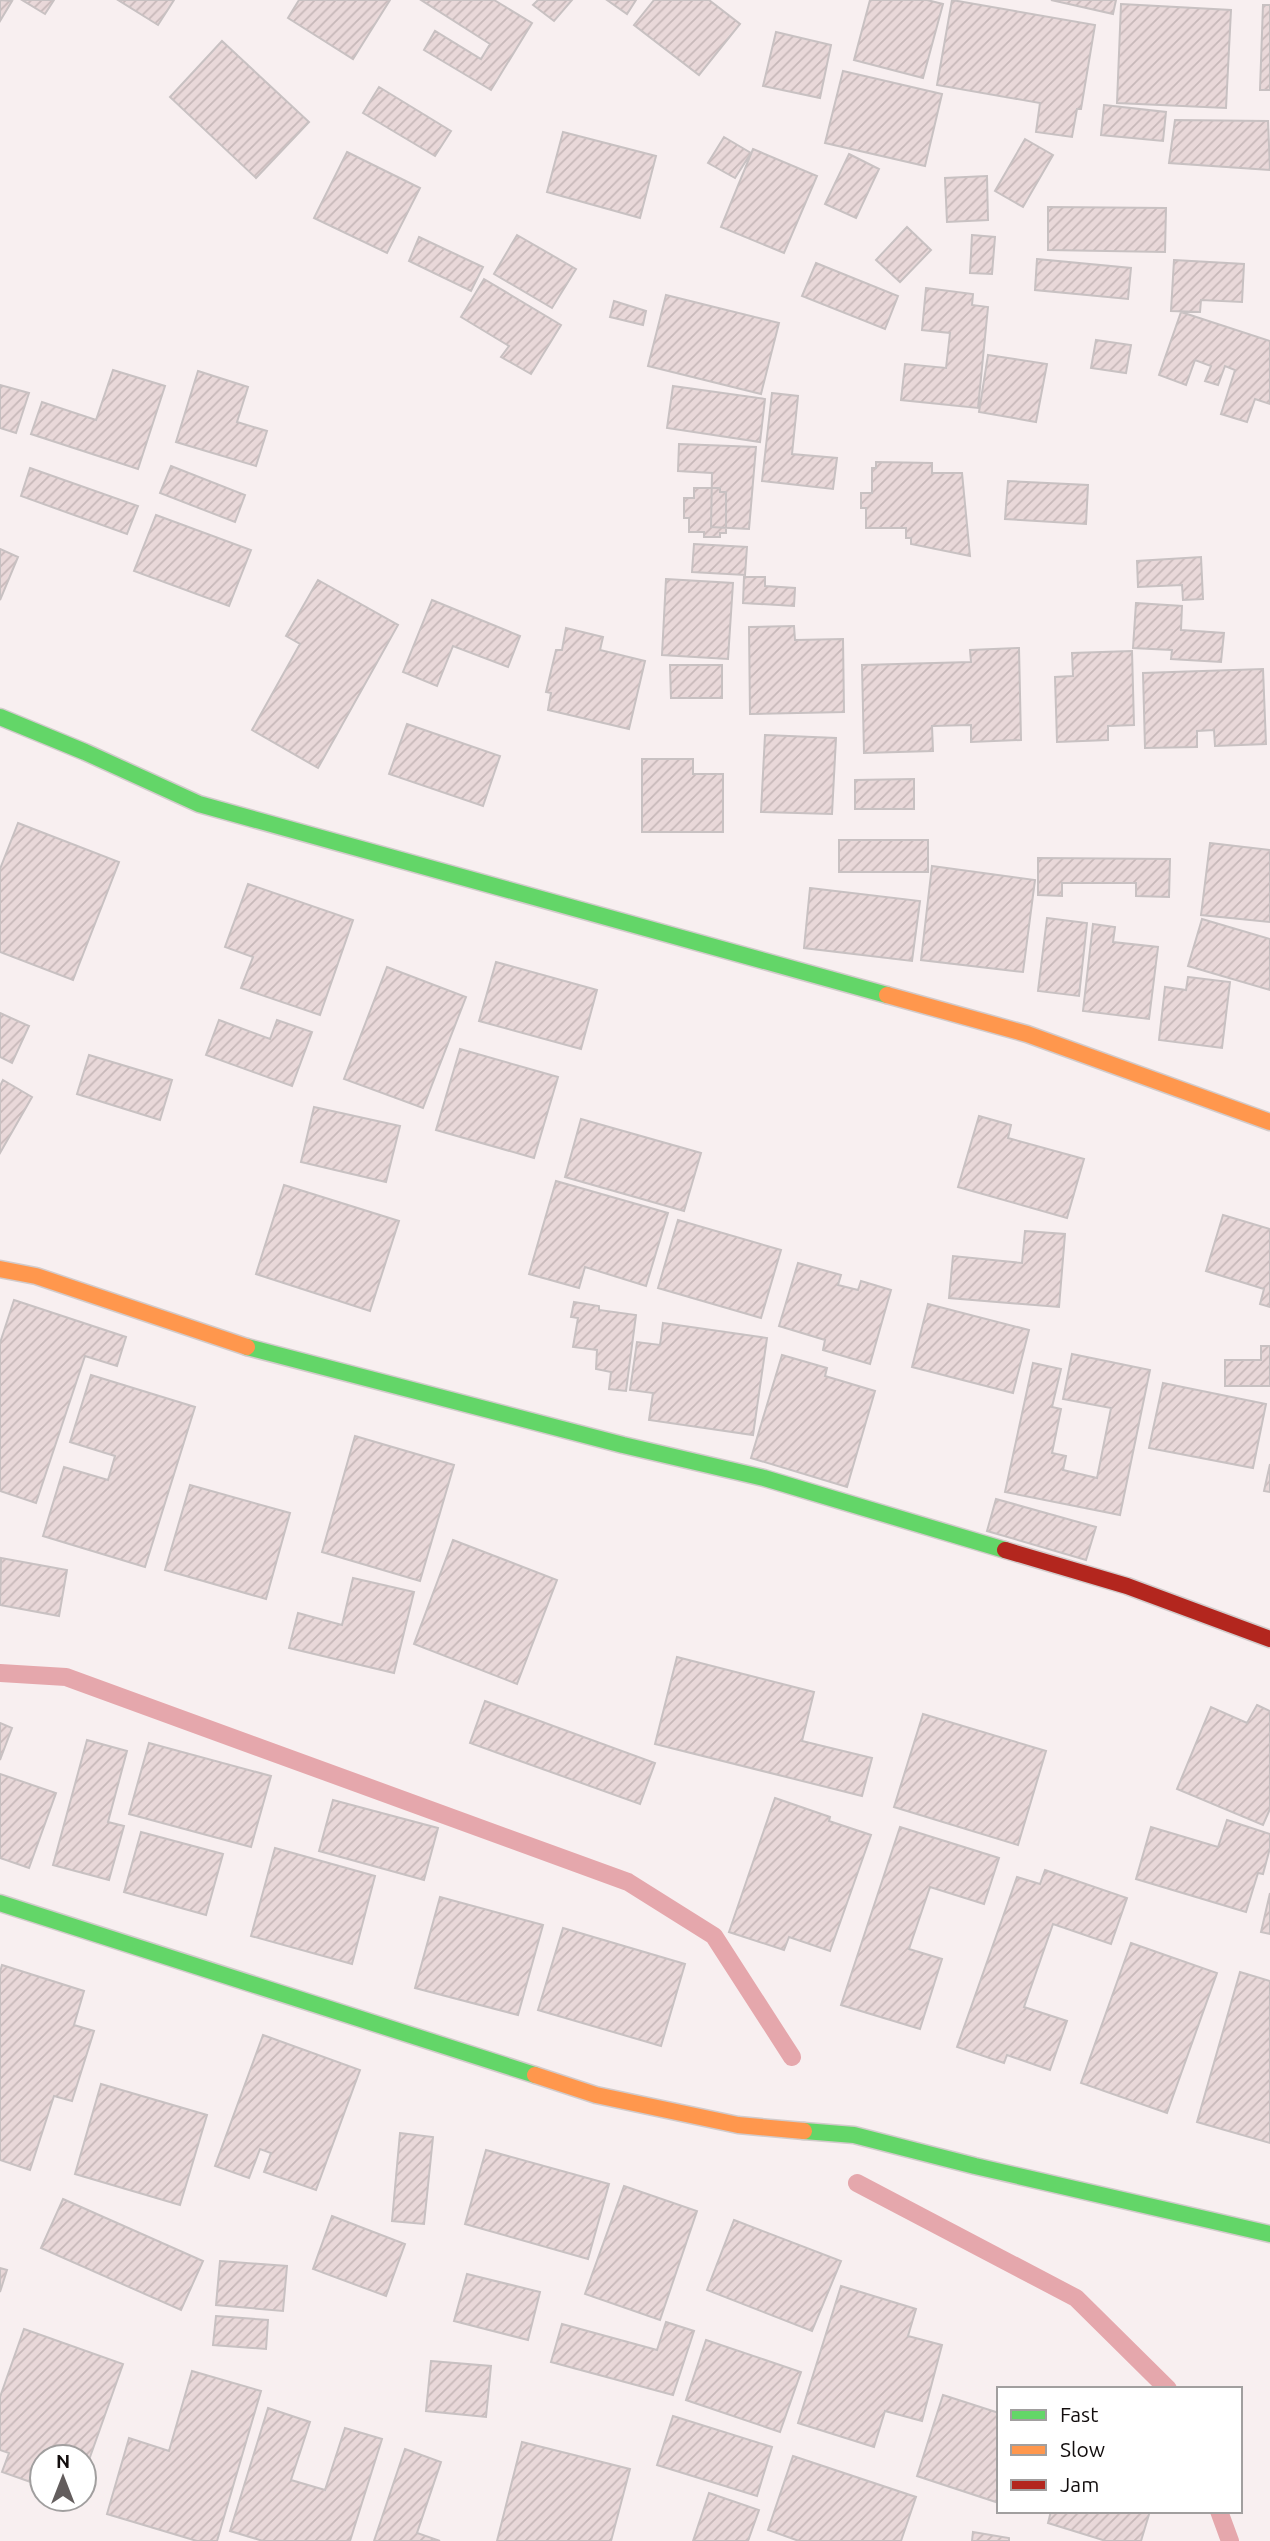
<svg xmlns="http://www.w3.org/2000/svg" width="1270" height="2541" viewBox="0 0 1270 2541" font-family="Ubuntu,sans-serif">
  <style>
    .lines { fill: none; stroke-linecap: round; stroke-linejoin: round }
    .stream { stroke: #e5a7ac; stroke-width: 18 }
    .building { fill: url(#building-hatch); stroke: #c8c1c2; stroke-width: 2 }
    .fast-casing { stroke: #d2cbcb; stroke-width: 19 }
    .slow-casing { stroke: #d2cbcb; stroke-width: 19 }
    .jam-casing { stroke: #d2cbcb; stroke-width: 19 }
    .fast { stroke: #63d668; stroke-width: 16 }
    .slow { stroke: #ff974d; stroke-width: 16 }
    .jam { stroke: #b3261e; stroke-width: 16 }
  </style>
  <defs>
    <pattern id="building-hatch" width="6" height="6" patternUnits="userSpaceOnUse" patternTransform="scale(1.75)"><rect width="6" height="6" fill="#e9d8d9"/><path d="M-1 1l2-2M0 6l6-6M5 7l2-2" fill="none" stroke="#c7b8b9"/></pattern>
  </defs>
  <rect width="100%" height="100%" fill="#f8eff0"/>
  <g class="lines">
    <path class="stream" d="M 0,1673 L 66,1677 L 628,1882 L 714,1936 L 792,2057
      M 857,2183 L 1076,2298 L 1168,2389
      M 1219,2511 L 1230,2541"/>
  </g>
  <path class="building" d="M 0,0 L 12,1 L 0,21 Z
    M 22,0 L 54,0 L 45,14 Z
    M 118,0 L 174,0 L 158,25 Z
    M 299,0 L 390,0 L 353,59 L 288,18 Z
    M 421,0 L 494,0 L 532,23 L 491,90 L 424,50 L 435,31 L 481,59 L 490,44 Z
    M 538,0 L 572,0 L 554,21 L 533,5 Z
    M 607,0 L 636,0 L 627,14 Z
    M 654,0 L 709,0 L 740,24 L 699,75 L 634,25 Z
    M 870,0 L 927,0 L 943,4 L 923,78 L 854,60 Z
    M 952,0 L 1095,25 L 1081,109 L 1077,109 L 1072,137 L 1036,132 L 1040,103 L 937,85 Z
    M 1051,0 L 1116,0 L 1113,14 Z
    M 1121,4 L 1231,10 L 1226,108 L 1117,103 Z
    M 1263,5 L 1270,5 L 1270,90 L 1260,90 Z
    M 776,32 L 831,45 L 820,98 L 763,86 Z
    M 222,41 L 309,122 L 256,178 L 170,97 Z
    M 843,71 L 942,94 L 925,166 L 825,143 Z
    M 379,87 L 451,131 L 435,156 L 363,113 Z
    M 1104,105 L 1166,112 L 1163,141 L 1101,135 Z
    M 1175,120 L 1268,121 L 1270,170 L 1169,163 Z
    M 563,132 L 656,156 L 640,218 L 547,192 Z
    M 724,137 L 751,153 L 735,178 L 708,163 Z
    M 1025,139 L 1053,155 L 1023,207 L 995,191 Z
    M 753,149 L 817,176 L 784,253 L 721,227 Z
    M 347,152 L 420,188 L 387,253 L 314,218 Z
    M 849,154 L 879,169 L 856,218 L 825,204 Z
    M 987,176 L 988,220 L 947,222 L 945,178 Z
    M 1048,207 L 1166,208 L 1165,252 L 1048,250 Z
    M 907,227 L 931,250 L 900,282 L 876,260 Z
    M 517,235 L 576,269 L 552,308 L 494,274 Z
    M 972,235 L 995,237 L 992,274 L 970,273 Z
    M 419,237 L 483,267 L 471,291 L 409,261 Z
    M 1037,259 L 1131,268 L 1128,299 L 1035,290 Z
    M 1174,260 L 1244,264 L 1242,302 L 1201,300 L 1200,312 L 1171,311 Z
    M 816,263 L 898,296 L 885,329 L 802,296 Z
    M 484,279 L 561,325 L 531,374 L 501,357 L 509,346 L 461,317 Z
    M 926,288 L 973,294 L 972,305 L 988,307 L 978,408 L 901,400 L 905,364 L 946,368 L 950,333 L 922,330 Z
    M 666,295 L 779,323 L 761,394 L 648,366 Z
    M 614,301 L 646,311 L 643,325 L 610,317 Z
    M 1181,312 L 1270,341 L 1270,404 L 1255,399 L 1247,422 L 1221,414 L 1235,370 L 1225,366 L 1218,385 L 1205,381 L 1211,366 L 1195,360 L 1186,385 L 1159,375 Z
    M 1096,340 L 1131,345 L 1126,373 L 1091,368 Z
    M 988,355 L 1047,364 L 1036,422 L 979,412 Z
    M 113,370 L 165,386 L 138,469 L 31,434 L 42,402 L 96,420 Z
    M 198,371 L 248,387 L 237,422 L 267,431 L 256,466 L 176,442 Z
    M 0,385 L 29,393 L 16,433 L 0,428 Z
    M 673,386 L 765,399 L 760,442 L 667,428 Z
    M 772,393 L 798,396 L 792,454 L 837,458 L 833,489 L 762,481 Z
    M 679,444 L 756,447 L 749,529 L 711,527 L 712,473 L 678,471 Z
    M 876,462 L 932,463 L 932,473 L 962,473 L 970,556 L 911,544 L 911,538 L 906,538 L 906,528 L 866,528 L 866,508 L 861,508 L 861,493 L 872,493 L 872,468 L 876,468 Z
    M 171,466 L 245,495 L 235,522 L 160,493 Z
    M 30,468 L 138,506 L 127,534 L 21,496 Z
    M 1008,481 L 1088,485 L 1086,524 L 1005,519 Z
    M 694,488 L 720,488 L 720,492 L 726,492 L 726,533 L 720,533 L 720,537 L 704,537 L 704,532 L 689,532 L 689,518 L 684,518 L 684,498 L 694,498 Z
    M 156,515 L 251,550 L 229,606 L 134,571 Z
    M 694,544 L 747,547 L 745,575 L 692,572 Z
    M 0,549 L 18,557 L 0,600 Z
    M 1201,557 L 1203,599 L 1183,600 L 1182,585 L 1138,587 L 1137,561 Z
    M 744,577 L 765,577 L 765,586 L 795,588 L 794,606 L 743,603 Z
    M 666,579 L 733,583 L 728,659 L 662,655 Z
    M 318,580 L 398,625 L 318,768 L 252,730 L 300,644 L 286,636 Z
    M 432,600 L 520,636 L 508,667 L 453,646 L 437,686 L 403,672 Z
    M 1136,603 L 1182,606 L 1181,630 L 1224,633 L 1221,662 L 1171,659 L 1172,650 L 1133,648 Z
    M 794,626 L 795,640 L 843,639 L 844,712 L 750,714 L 749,627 Z
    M 566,628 L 603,637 L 600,650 L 645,661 L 629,729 L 548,710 L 551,693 L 546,692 L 556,650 L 562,650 Z
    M 1019,648 L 1021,740 L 971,742 L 971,725 L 932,726 L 933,751 L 864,753 L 862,665 L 971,662 L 970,650 Z
    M 1132,651 L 1134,725 L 1108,726 L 1108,740 L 1057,742 L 1055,677 L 1073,676 L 1072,653 Z
    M 670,665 L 722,665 L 722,698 L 671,698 Z
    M 1263,669 L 1266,744 L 1215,746 L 1214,730 L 1197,731 L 1197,747 L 1145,748 L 1143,673 Z
    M 407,724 L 500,756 L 483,806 L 389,774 Z
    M 765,735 L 836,738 L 832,814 L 761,812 Z
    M 642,759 L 693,759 L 693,774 L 723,774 L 723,832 L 642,832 Z
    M 914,779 L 914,809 L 855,809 L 855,780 Z
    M 18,823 L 119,862 L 73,980 L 0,952 L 0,869 Z
    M 839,840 L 928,840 L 928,872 L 839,872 Z
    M 1210,843 L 1270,850 L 1270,922 L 1201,915 Z
    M 1038,858 L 1170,859 L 1169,897 L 1136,896 L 1136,883 L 1062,883 L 1062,896 L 1038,895 Z
    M 932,866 L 1035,880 L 1023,972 L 921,960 Z
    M 248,884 L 353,920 L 320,1015 L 241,988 L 253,957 L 225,947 Z
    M 810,888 L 920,901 L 912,961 L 804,948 Z
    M 1047,918 L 1087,923 L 1079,996 L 1038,991 Z
    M 1202,919 L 1270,939 L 1270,990 L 1188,966 Z
    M 1093,924 L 1115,927 L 1113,942 L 1158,947 L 1149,1019 L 1083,1011 Z
    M 496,962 L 597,990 L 581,1049 L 479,1021 Z
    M 387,967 L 466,997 L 423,1108 L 344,1079 Z
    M 1188,977 L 1230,982 L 1222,1048 L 1159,1040 L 1165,987 L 1186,990 Z
    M 0,1013 L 29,1026 L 12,1063 L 0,1057 Z
    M 219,1020 L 270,1039 L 277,1020 L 312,1032 L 292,1086 L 206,1055 Z
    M 460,1049 L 558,1077 L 534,1158 L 436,1130 Z
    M 89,1055 L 172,1080 L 160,1120 L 77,1094 Z
    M 3,1080 L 32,1097 L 0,1153 L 0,1086 Z
    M 314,1107 L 400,1126 L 386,1182 L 301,1162 Z
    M 979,1116 L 1011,1125 L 1008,1138 L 1084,1159 L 1067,1218 L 958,1187 Z
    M 581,1119 L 701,1153 L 684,1211 L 565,1177 Z
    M 556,1181 L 668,1213 L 646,1286 L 585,1267 L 579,1288 L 529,1274 Z
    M 284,1185 L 399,1221 L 370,1311 L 256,1274 Z
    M 1223,1215 L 1270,1229 L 1270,1307 L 1260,1304 L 1264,1289 L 1206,1271 Z
    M 678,1220 L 781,1250 L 761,1318 L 658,1288 Z
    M 1025,1231 L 1065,1234 L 1059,1307 L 949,1298 L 953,1256 L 1022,1263 Z
    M 798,1263 L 841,1275 L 838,1285 L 858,1290 L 861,1281 L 891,1290 L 870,1364 L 823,1350 L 825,1340 L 779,1326 Z
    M 14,1300 L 126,1337 L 117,1366 L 85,1356 L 36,1503 L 0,1491 L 0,1343 Z
    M 574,1302 L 599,1306 L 599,1310 L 636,1315 L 626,1391 L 609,1389 L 611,1372 L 596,1369 L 597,1350 L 573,1347 L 578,1318 L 571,1317 Z
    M 928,1304 L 1029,1330 L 1013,1393 L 912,1367 Z
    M 663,1323 L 767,1338 L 753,1435 L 649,1420 L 653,1393 L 630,1390 L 637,1342 L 660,1345 Z
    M 1261,1346 L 1270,1346 L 1270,1386 L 1225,1386 L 1225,1360 L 1261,1360 Z
    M 1072,1354 L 1150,1370 L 1120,1515 L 1005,1492 L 1033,1363 L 1061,1369 L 1052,1407 L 1061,1409 L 1052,1453 L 1066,1456 L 1063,1470 L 1097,1478 L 1111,1408 L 1063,1399 Z
    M 782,1355 L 827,1368 L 825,1376 L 875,1391 L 847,1487 L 751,1458 Z
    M 91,1375 L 195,1407 L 145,1567 L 43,1536 L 64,1467 L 108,1480 L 115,1456 L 70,1442 Z
    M 1163,1383 L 1266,1404 L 1253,1468 L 1149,1448 Z
    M 355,1436 L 454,1465 L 420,1581 L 322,1552 Z
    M 1270,1464 L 1270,1492 L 1264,1491 Z
    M 190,1485 L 290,1513 L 266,1599 L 165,1570 Z
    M 996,1499 L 1096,1527 L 1086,1560 L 987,1531 Z
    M 453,1540 L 557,1580 L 517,1684 L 414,1644 Z
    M 1,1558 L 67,1570 L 59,1616 L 0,1605 Z
    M 353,1578 L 414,1592 L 394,1673 L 289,1648 L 298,1613 L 342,1625 Z
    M 677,1657 L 814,1692 L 802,1741 L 872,1758 L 862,1796 L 655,1744 Z
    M 485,1701 L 655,1763 L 640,1804 L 470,1743 Z
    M 1257,1705 L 1270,1711 L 1270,1809 L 1263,1825 L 1177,1789 L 1211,1707 L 1247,1723 Z
    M 923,1714 L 1046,1751 L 1018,1845 L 894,1807 Z
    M 0,1723 L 12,1728 L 0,1760 Z
    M 87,1740 L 127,1751 L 108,1822 L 124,1826 L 109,1880 L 53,1865 Z
    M 149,1743 L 271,1776 L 251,1847 L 129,1814 Z
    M 0,1774 L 56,1793 L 29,1868 L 0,1858 Z
    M 775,1798 L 830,1817 L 829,1821 L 871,1835 L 830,1951 L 789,1937 L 784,1950 L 729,1932 Z
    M 333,1800 L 438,1828 L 424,1880 L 319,1851 Z
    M 1227,1820 L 1270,1834 L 1270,1848 L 1263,1874 L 1258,1873 L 1246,1912 L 1136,1879 L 1151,1827 L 1218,1847 Z
    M 900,1827 L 999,1858 L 984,1904 L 930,1887 L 909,1949 L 942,1959 L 920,2029 L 841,2005 Z
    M 141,1832 L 223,1854 L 206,1915 L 124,1892 Z
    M 275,1848 L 375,1876 L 352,1964 L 251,1936 Z
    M 1045,1870 L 1127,1898 L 1111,1944 L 1053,1924 L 1024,2007 L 1067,2021 L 1050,2070 L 1007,2055 L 1004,2063 L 957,2047 L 1017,1877 L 1040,1884 Z
    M 1270,1893 L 1270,1934 L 1261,1932 Z
    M 440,1897 L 543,1925 L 518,2015 L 415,1988 Z
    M 563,1928 L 685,1964 L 661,2046 L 538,2010 Z
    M 1131,1943 L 1217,1973 L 1167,2113 L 1081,2083 Z
    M 2,1965 L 84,1991 L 74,2025 L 94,2031 L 72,2101 L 54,2096 L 30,2170 L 0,2160 L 0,1972 Z
    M 1240,1972 L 1270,1981 L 1270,2143 L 1197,2122 Z
    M 263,2035 L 360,2070 L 316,2190 L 264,2172 L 271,2153 L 260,2149 L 249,2178 L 215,2166 Z
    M 101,2084 L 207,2115 L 180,2205 L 75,2174 Z
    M 400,2133 L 433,2137 L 424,2224 L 392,2221 Z
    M 486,2150 L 609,2184 L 588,2259 L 465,2224 Z
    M 624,2186 L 697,2211 L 660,2320 L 585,2294 Z
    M 63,2199 L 203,2261 L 181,2310 L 41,2248 Z
    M 332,2216 L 405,2244 L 386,2296 L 313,2269 Z
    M 734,2220 L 841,2261 L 812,2331 L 707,2290 Z
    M 220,2261 L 287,2266 L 283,2311 L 216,2305 Z
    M 0,2268 L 7,2270 L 0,2292 Z
    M 467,2274 L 540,2292 L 528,2340 L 454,2321 Z
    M 841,2286 L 916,2309 L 908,2336 L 942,2345 L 922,2421 L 885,2411 L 874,2447 L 798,2423 Z
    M 216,2316 L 268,2320 L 266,2349 L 213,2345 Z
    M 666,2322 L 694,2331 L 673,2395 L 551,2362 L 562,2324 L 657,2350 Z
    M 24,2329 L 123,2364 L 84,2474 L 84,2457 L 42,2457 L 42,2486 L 2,2472 L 9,2453 L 0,2450 L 0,2397 Z
    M 706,2340 L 801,2372 L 780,2432 L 686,2400 Z
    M 431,2361 L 491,2366 L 486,2417 L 426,2411 Z
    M 192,2371 L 261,2391 L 217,2541 L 197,2541 L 107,2514 L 129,2438 L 169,2451 Z
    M 943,2395 L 999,2413 L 999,2503 L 917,2476 Z
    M 268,2408 L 310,2422 L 291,2480 L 325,2490 L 345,2428 L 382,2439 L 350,2541 L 263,2541 L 230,2531 Z
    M 673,2416 L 772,2447 L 757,2496 L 657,2465 Z
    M 522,2442 L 630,2469 L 611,2541 L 497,2541 Z
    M 405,2449 L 441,2462 L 417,2533 L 440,2541 L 374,2541 Z
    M 793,2456 L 916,2497 L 901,2541 L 799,2541 L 768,2530 Z
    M 709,2493 L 759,2510 L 748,2541 L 693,2541 Z
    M 1051,2511 L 1150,2511 L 1141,2541 L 1106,2541 L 1048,2523 Z
    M 973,2532 L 1009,2538 L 1009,2541 L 972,2541 Z"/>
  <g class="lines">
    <defs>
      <path id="fast" d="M 0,717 L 85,752 L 199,804 L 887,995
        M 247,1347 L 623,1445 L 764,1478 L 1005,1550
        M 0,1903 L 535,2075
        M 804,2131 L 854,2135 L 975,2166 L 1270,2234"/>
      <path id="slow" d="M 887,995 L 1027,1034 L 1270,1122
        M 0,1269 L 36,1276 L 247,1347
        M 535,2075 L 596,2095 L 738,2125 L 804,2131"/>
      <path id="jam" d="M 1005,1550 L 1127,1586 L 1270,1639"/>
    </defs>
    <use href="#fast" class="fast-casing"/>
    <use href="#slow" class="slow-casing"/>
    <use href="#jam" class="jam-casing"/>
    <use href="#fast" class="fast"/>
    <use href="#slow" class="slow"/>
    <use href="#jam" class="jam"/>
  </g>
  <rect x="997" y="2387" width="245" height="126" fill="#ffffff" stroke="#a19f9f" stroke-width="2"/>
  <rect x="1011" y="2410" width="35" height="10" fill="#63d668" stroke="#a19f9f" stroke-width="2"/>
  <text x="1060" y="2422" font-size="21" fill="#130e0e">Fast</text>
  <rect x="1011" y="2445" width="35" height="10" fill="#ff974d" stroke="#a19f9f" stroke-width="2"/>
  <text x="1060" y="2457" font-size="21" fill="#130e0e">Slow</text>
  <rect x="1011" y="2480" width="35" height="10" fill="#b3261e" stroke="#a19f9f" stroke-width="2"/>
  <text x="1060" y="2492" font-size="21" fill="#130e0e">Jam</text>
  <g transform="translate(63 2478)"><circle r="33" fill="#ffffff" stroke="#a19f9f" stroke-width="2"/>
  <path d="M0-5L12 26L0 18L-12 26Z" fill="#635d5d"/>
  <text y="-10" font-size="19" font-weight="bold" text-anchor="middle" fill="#130e0e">N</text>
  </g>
</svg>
